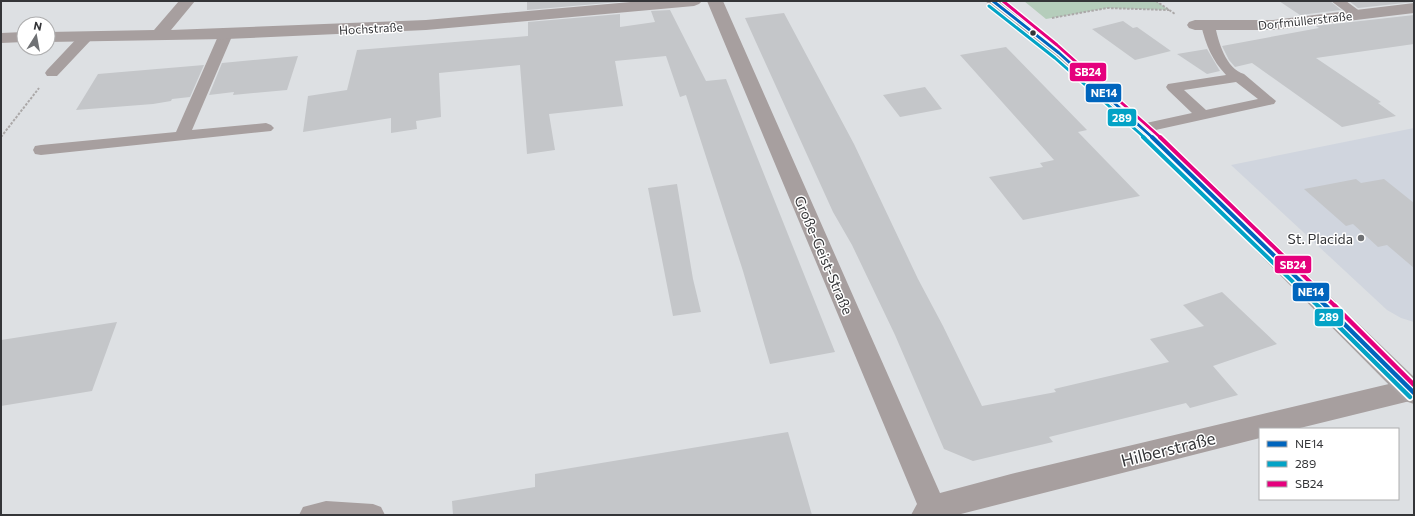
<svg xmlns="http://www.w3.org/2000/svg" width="1415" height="516" viewBox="0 0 1415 516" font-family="Commissioner,sans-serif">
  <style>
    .built { fill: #d0d5de }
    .green { fill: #b5cdbb }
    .building { fill: #c4c6c9 }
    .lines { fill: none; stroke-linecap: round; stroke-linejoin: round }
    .path { stroke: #aba8a8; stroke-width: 2; stroke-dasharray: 2.5 1.5; stroke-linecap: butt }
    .lane { fill: #a79f9f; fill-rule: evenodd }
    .street { fill: #a79f9f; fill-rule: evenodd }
    .primary { fill: #a8a2a2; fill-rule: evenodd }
    .bus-1-far2-casing { stroke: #fff; stroke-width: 5.5 }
    .bus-1-far1-casing { stroke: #fff; stroke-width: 7 }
    .bus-1-casing { stroke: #fff; stroke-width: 8 }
    .bus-2-far2-casing { stroke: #fff; stroke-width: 5.5 }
    .bus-2-far1-casing { stroke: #fff; stroke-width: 7 }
    .bus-2-casing { stroke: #fff; stroke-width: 8 }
    .bus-3-far2-casing { stroke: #fff; stroke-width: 5.5 }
    .bus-3-far1-casing { stroke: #fff; stroke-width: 7 }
    .bus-3-casing { stroke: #fff; stroke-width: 8 }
    .bus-1-far2 { stroke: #0065bd; stroke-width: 3 }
    .bus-1-far1 { stroke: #0065bd; stroke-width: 4 }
    .bus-1 { stroke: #0065bd; stroke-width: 4.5 }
    .bus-2-far2 { stroke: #03a3c6; stroke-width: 3 }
    .bus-2-far1 { stroke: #03a3c6; stroke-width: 4 }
    .bus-2 { stroke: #03a3c6; stroke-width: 4.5 }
    .bus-3-far2 { stroke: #e5007d; stroke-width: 3 }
    .bus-3-far1 { stroke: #e5007d; stroke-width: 4 }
    .bus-3 { stroke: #e5007d; stroke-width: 4.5 }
    .bus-dot { fill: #343538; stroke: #fff; stroke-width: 1.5 }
    .poi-dot { fill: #6f7174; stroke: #fff; stroke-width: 1.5 }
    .labels { text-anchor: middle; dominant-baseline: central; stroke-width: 3; stroke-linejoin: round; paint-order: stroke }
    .far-street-label { font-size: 12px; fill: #343538; stroke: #fff }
    .poi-label { font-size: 14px; fill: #343538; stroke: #fff; text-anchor: end }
    .street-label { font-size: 14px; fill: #343538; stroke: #fff }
    .near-street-label { font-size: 17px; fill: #343538; stroke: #fff }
    .line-badge { stroke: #fff; stroke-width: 1.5 }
    .badge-label { font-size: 11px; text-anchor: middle; font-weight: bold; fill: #fff }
  </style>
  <rect width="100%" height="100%" fill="#dde0e3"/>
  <path class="built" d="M 1414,128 L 1414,322 L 1401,318 L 1387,310 L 1231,165 Z"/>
  <path class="green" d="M 1024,1 L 1156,1 L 1169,10 L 1107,8 L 1046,19 Z"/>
  <path class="building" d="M 527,1 L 619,1 L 619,2 L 527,10 Z
    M 1279,1 L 1330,1 L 1341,10 L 1300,15 Z
    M 1349,1 L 1414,1 L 1414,2 L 1358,8 Z
    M 670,10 L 706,81 L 726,79 L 835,352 L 770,364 L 743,271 L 686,95 L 680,97 L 666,56 L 615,61 L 623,106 L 549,114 L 555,150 L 527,154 L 520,65 L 439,73 L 441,117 L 416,121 L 417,129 L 391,133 L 391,118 L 303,132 L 308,96 L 347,90 L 357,50 L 528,36 L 528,22 L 620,14 L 620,27 L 655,22 L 651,11 Z
    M 784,13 L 854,144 L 918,279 L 943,326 L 982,406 L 1056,392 L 1054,389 L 1169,362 L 1150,339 L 1204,326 L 1183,305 L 1222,292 L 1277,344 L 1213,366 L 1238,395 L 1190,408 L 1186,403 L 1049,437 L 1053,442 L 973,461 L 944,449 L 895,335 L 852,245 L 833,212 L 745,18 Z
    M 1414,15 L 1414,44 L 1316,58 L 1381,102 L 1378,103 L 1396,116 L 1342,127 L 1252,63 L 1235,67 L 1229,60 L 1222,46 L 1319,28 L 1316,26 Z
    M 1123,21 L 1133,28 L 1137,27 L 1171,51 L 1135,60 L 1092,29 Z
    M 1006,47 L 1087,130 L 1078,132 L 1140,196 L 1023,220 L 989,177 L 1043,167 L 1040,163 L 1054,160 L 960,55 Z
    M 1207,49 L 1220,71 L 1207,74 L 1177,54 Z
    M 298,56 L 287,90 L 233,95 L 234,92 L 209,95 L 222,63 Z
    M 204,65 L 190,97 L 172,99 L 171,101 L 153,104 L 76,110 L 98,74 Z
    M 925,87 L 942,109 L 900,117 L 883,95 Z
    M 1356,179 L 1361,183 L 1384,179 L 1414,203 L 1414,268 L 1387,245 L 1378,247 L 1353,224 L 1346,226 L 1304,189 Z
    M 677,184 L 693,279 L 701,312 L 673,316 L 648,188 Z
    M 117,322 L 92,391 L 1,406 L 1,340 Z
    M 788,432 L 812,515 L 453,515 L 452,501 L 535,487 L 535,474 Z"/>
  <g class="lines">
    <path class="path" d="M 1156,1 L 1175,14
      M 1052,18 L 1107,8 L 1169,10
      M 1,137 L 39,88"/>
    <path class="lane" d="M 1331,1 L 1346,1 L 1365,15 L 1359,19 L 1354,18 Z
      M 1208,21 L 1215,25 C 1218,41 1226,69 1244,74 L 1276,101 L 1274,104 L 1269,105 L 1142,133 L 1137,131 L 1134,128 L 1137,125 L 1192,113 L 1168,90 L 1166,87 L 1168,84 L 1226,75 C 1212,60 1206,45 1201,25 ZM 1236,82 L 1258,99 L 1206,110 L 1184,90 Z
      M 226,30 L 231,31 L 233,34 L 192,130 L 266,123 L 271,125 L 274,128 L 271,131 L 41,155 L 35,154 L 33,150 L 35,146 L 41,145 L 176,132 L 219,34 L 221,31 Z
      M 86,33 L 91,34 L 93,37 L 91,40 L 57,76 L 47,76 L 45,73 L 47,70 L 81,34 Z
      M 326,501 L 373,504 L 381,507 L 385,515 L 299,515 L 303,507 Z"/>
    <path class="street" d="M 179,1 L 195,1 L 171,30 L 426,20 L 642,1 L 702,1 L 699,4 L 694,6 L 426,30 L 226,39 L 48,42 L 48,32 L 154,30 Z
      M 707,1 L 723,1 L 940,493 L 1011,474 L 1414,378 L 1414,400 L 1296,429 L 1260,429 L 1260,438 L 957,515 L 911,515 L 917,504 Z
      M 1414,3 L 1414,13 L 1273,30 L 1195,30 L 1189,28 L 1187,25 L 1189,22 L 1195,20 L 1273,20 Z
      M 24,32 L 24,42 L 1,43 L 1,33 Z"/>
    <path class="primary" d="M 985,1 L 1003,1 L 1065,49 L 1176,148 L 1414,377 L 1414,404 L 1405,401 L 1162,156 L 1053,57 Z"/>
    <defs>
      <path id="bus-1-far2" d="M 993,1 L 1059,53 L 1153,138"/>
      <path id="bus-1-far1" d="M 1152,137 L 1327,307"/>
      <path id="bus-1" d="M 1326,306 L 1414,393"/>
      <path id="bus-2-far2" d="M 989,6 L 1055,58 L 1145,138"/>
      <path id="bus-2-far1" d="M 1143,137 L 1319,307"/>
      <path id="bus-2" d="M 1318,306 L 1410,397"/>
      <path id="bus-3-far2" d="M 1003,1 L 1057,45 L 1161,138"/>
      <path id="bus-3-far1" d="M 1160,137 L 1336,307"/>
      <path id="bus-3" d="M 1335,306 L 1414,385"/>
    </defs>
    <use href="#bus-1-far2" class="bus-1-far2-casing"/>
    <use href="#bus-1-far1" class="bus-1-far1-casing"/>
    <use href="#bus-1" class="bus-1-casing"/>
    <use href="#bus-2-far2" class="bus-2-far2-casing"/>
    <use href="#bus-2-far1" class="bus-2-far1-casing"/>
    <use href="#bus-2" class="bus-2-casing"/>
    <use href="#bus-3-far2" class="bus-3-far2-casing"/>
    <use href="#bus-3-far1" class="bus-3-far1-casing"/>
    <use href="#bus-3" class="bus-3-casing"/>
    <use href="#bus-1-far2" class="bus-1-far2"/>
    <use href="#bus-1-far1" class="bus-1-far1"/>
    <use href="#bus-1" class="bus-1"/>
    <use href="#bus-2-far2" class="bus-2-far2"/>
    <use href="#bus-2-far1" class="bus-2-far1"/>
    <use href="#bus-2" class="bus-2"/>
    <use href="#bus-3-far2" class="bus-3-far2"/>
    <use href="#bus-3-far1" class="bus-3-far1"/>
    <use href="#bus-3" class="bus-3"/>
  </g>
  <circle class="bus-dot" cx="1033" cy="33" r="3.5"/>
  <circle class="poi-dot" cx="1361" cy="238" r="4"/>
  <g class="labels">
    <g class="far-street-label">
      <text transform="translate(1305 20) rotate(-6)">Dorfmüllerstraße</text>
      <text transform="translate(371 28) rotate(-3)">Hochstraße</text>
    </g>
    <g class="poi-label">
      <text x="1353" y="238">St. Placida</text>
    </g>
    <g class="street-label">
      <text transform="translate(824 255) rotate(67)">Große-Geist-Straße</text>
    </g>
    <g class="near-street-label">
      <text transform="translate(1168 449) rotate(-14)">Hilberstraße</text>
    </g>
  </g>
  <g class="line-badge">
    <rect x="1069" y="62" width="38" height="20" rx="4" fill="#e5007d"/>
    <rect x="1085" y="83" width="37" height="20" rx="4" fill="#0065bd"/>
    <rect x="1107" y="108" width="30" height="19" rx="4" fill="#03a3c6"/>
    <rect x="1274" y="255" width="38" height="19" rx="4" fill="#e5007d"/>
    <rect x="1292" y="282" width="38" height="20" rx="4" fill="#0065bd"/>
    <rect x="1314" y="308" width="30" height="19" rx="4" fill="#03a3c6"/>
  </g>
  <g class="badge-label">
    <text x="1088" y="76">SB24</text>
    <text x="1104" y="97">NE14</text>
    <text x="1122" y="122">289</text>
    <text x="1293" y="269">SB24</text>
    <text x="1311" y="296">NE14</text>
    <text x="1329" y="321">289</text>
  </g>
  <rect width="1415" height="516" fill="none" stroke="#343538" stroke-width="4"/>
  <rect x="1259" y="428" width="140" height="72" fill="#ffffff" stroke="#aeaeaf"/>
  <rect x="1267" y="441" width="20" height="6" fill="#0065bd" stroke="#aeaeaf"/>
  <text x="1295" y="448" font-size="12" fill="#343538">NE14</text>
  <rect x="1267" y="461" width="20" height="6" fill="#03a3c6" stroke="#aeaeaf"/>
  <text x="1295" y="468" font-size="12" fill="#343538">289</text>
  <rect x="1267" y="481" width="20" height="6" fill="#e5007d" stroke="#aeaeaf"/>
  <text x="1295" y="488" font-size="12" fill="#343538">SB24</text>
  <g transform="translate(36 36) rotate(11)"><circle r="19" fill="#ffffff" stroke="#aeaeaf"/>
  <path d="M0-3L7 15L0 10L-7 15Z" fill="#6f7174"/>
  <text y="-6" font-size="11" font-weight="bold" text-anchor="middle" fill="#343538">N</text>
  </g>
</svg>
